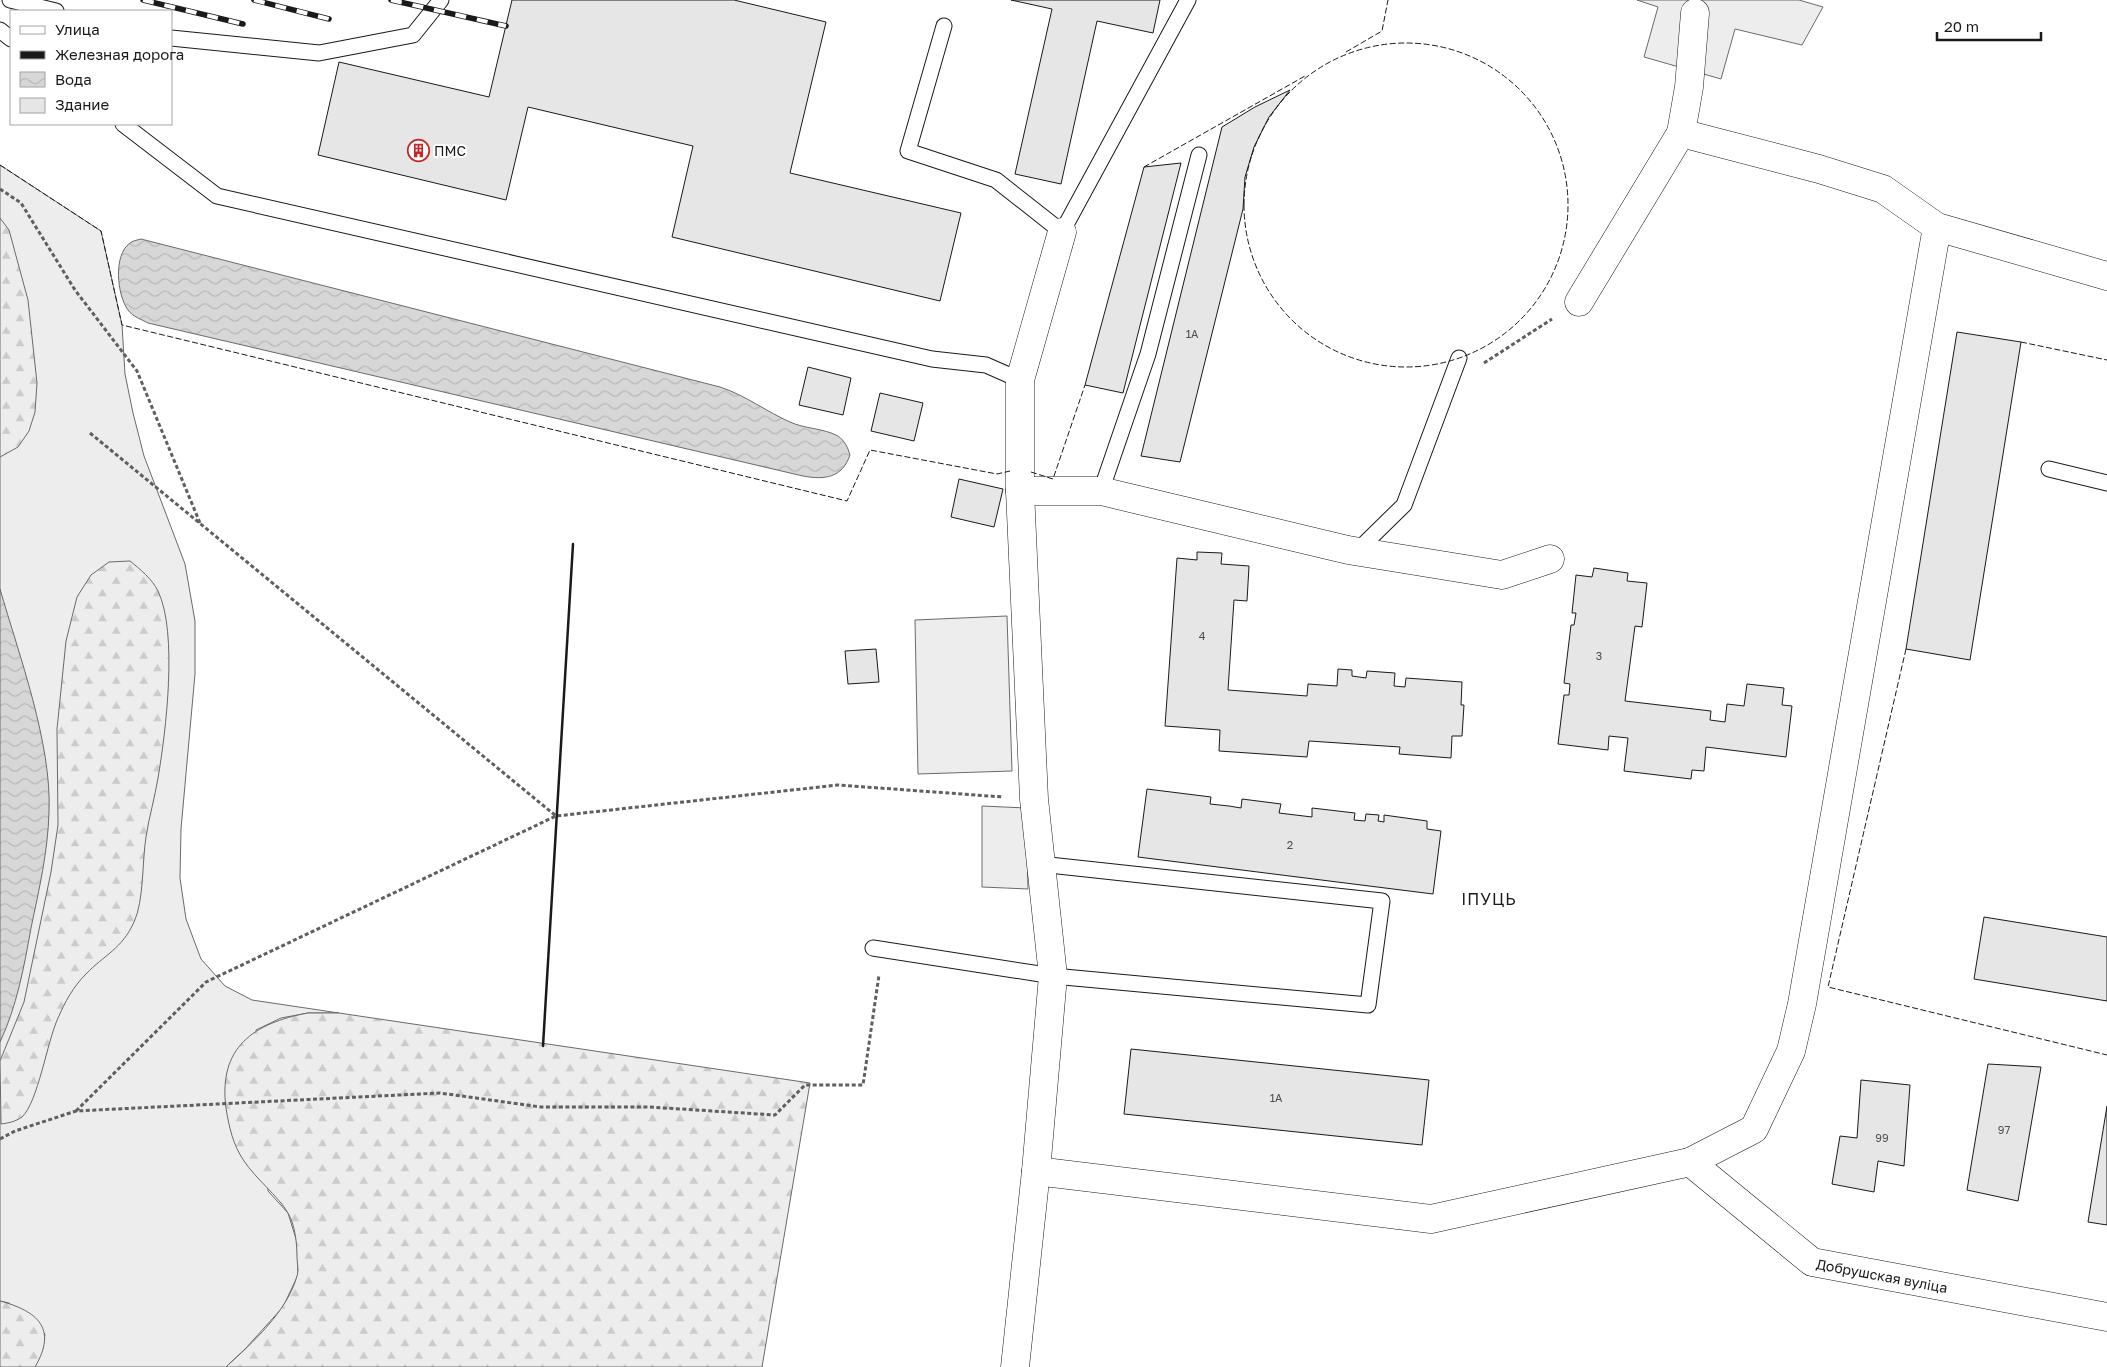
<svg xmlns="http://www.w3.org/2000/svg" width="2107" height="1367" viewBox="0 0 2107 1367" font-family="'Golos Text',sans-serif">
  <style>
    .built { fill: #ededed; stroke: #6a6a6a }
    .forest { fill: url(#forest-firs); stroke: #6a6a6a }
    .water { fill: url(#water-waves); stroke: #6a6a6a }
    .building { fill: #e6e6e6; stroke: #1a1a1a }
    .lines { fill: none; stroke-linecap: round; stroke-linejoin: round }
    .service-casing { stroke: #1a1a1a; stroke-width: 17 }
    .minor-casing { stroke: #1a1a1a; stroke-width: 29 }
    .path { stroke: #5f5f5f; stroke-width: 3; stroke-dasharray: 4 2.5; stroke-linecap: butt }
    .service { stroke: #fff; stroke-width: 15 }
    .minor { stroke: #fff; stroke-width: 28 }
    .rail-casing { stroke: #1a1a1a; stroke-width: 5.5 }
    .rail { stroke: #fff; stroke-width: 4; stroke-dasharray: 11; stroke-linecap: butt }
    .fence { stroke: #1a1a1a; stroke-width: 1; stroke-dasharray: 6 2.5; stroke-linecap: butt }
    .wall { stroke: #1a1a1a; stroke-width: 2.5 }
    .labels { text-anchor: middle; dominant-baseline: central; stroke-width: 4; stroke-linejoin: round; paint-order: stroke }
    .number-label { font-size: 11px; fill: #4d4d4d }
    .poi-label { font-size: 14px; fill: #1a1a1a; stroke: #fff; text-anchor: start }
    .street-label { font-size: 14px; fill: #1a1a1a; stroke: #fff }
    .quarter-label { font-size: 16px; letter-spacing: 1px; fill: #1a1a1a; stroke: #fff }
  </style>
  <defs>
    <pattern id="forest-firs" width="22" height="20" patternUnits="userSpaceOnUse" patternTransform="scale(1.25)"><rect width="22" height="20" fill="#ededed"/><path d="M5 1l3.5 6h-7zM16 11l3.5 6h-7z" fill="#cbcbcb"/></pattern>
    <pattern id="water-waves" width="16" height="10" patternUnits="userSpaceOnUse" patternTransform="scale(1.25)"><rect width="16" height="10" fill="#d7d7d7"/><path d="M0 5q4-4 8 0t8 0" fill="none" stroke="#b8b8b8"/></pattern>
  </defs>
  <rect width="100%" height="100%" fill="#fff"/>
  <path class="built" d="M 1637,0 L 1799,0 L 1823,7 L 1802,45 L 1735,29 L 1721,79 L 1644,57 L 1658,7 Z
    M 0,165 L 101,231 L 122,325 L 125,374 L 133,413 L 144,456 L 185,564 L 195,621 L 195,674 L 181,829 L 180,878 L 186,919 L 201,959 L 225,986 L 252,1000 L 339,1013 L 308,1013 L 281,1018 L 256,1030 L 268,1191 L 288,1213 L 297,1242 L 298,1275 L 283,1307 L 246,1348 L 226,1367 L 35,1367 L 43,1348 L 45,1334 L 9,1303 L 0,1301 Z
    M 1007,616 L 1012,771 L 918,774 L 915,620 Z
    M 982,806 L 1026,808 L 1028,889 L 982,887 Z"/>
  <path class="forest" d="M 0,218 L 9,230 L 28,300 L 37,383 L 35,412 L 29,431 L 18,447 L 0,457 Z
    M 130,561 C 140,569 152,579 158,591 C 178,633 166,731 158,778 C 155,797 149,817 146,837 C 142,862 144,901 134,922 C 122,949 104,955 86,974 C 73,987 65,1002 58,1018 C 47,1042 38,1102 22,1117 C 15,1122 8,1123 1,1124 L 0,1061 L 24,1002 L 51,872 L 58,825 L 57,729 L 66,641 L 77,597 L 91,575 L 109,562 Z
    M 308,1013 L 339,1013 L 810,1083 L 762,1367 L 226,1367 C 252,1343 287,1312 297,1276 C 299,1270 297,1263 297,1257 C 297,1243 295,1225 288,1213 C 278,1196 256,1179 244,1161 C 233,1145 229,1127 226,1108 C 218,1047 254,1023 308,1013 Z
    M 0,1301 C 37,1311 58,1328 35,1367 L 0,1367 Z"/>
  <path class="water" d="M 141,239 L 720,387 C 747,396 765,411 790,422 C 805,429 823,428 838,436 C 845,441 848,448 850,455 C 842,478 825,480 803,476 L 148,323 C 141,319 133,317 128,310 C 117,295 113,255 130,243 C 132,241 137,240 141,239 Z
    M 0,589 C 19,655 52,744 49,812 C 48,851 39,890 31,928 C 24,967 17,1006 0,1042 Z"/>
  <path class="building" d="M 512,0 L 734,0 L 826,22 L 790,173 L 961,213 L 940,301 L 672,237 L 693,146 L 528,107 L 506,200 L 318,155 L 339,62 L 489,97 Z
    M 1011,0 L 1160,0 L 1153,33 L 1097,21 L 1061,184 L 1015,174 L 1052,9 Z
    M 1290,90 L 1269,117 L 1254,147 L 1245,177 L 1243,209 L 1180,462 L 1141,456 L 1222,127 L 1255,107 Z
    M 1181,163 L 1123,393 L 1085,385 L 1144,167 Z
    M 1957,332 L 2021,342 L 1970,660 L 1906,649 Z
    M 808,367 L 851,378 L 843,415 L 799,405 Z
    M 880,393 L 923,403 L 914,441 L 871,431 Z
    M 959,479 L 1003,489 L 994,527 L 951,517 Z
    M 1197,552 L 1222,553 L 1221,564 L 1249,566 L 1247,601 L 1234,600 L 1228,690 L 1307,696 L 1308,684 L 1337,686 L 1338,669 L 1352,670 L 1352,676 L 1366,678 L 1367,671 L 1395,673 L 1394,686 L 1405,687 L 1406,678 L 1462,682 L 1461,705 L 1464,705 L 1462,736 L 1452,736 L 1451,758 L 1399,754 L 1400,747 L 1309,741 L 1307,757 L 1219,751 L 1220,730 L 1165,726 L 1177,558 L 1197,560 Z
    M 1594,568 L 1628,573 L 1627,581 L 1647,583 L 1642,627 L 1635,626 L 1625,701 L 1711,711 L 1710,720 L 1725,722 L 1727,704 L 1744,706 L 1747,684 L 1784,688 L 1782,705 L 1792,706 L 1786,757 L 1706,747 L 1704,771 L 1692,770 L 1691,779 L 1624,771 L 1628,738 L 1609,736 L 1608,750 L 1558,744 L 1564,695 L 1569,695 L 1570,684 L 1564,683 L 1571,625 L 1574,625 L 1576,613 L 1572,613 L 1576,575 L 1592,577 Z
    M 876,649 L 879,682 L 848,684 L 845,651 Z
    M 1147,789 L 1211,797 L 1210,804 L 1229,806 L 1241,808 L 1242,799 L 1281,804 L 1279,813 L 1312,817 L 1312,808 L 1355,813 L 1354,820 L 1365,821 L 1366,814 L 1379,815 L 1378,821 L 1384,822 L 1384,815 L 1427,821 L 1427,829 L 1441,831 L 1433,894 L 1138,857 Z
    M 1984,917 L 2107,937 L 2107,1001 L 1974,979 Z
    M 1131,1049 L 1429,1080 L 1422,1145 L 1124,1114 Z
    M 1988,1064 L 2041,1067 L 2018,1201 L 1967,1190 Z
    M 1861,1080 L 1910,1085 L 1904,1166 L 1878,1161 L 1874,1192 L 1832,1184 L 1840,1136 L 1857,1138 Z
    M 2107,1106 L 2107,1225 L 2088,1222 Z"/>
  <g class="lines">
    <defs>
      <path id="service" d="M 10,0 L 56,11
        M 944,26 L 908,151 L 996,180 L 1062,232 L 1188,0
        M 0,30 L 11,39
        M 171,38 L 319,53 L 413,35 L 441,0
        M 123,124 L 217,196 L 932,359 L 986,365 L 1020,380
        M 2049,469 L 2107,483
        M 1101,491 L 1148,354 L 1199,155
        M 1357,551 L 1404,505 L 1459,358
        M 873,948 L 1053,976 L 1368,1005 L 1382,901 L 1040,864"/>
      <g id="minor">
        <path d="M 1681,133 L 1689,87 L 1695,13"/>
        <path d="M 1579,302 L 1681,133 L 1819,169 L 1883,189 L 1937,227 L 2107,276"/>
        <path d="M 1020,491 L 1101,491 L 1348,550 L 1502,575 L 1550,559"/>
        <path id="s1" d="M 1690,1162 L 1812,1262 L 2107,1317"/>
        <path d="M 1036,1171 L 1053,976 L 1034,799 L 1020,491 L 1020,380 L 1062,232"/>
        <path d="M 1015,1367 L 1036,1171 L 1431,1219 L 1690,1162 L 1754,1129 L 1791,1051 L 1802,1004 L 1937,227"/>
      </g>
    </defs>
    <use href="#service" class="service-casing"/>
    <use href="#minor" class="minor-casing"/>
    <path class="path" d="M 0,189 L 21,203 L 75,290 L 137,371 L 200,523
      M 1484,363 L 1552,319
      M 90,433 L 556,816 L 838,785 L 1003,797
      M 76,1111 L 206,982 L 556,816
      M 0,1139 L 15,1131 L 76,1111 L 440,1093 L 541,1107 L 649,1107 L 775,1115 L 805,1085 L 863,1085 L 879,975"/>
    <use href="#service" class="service"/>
    <use href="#minor" class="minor"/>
    <defs>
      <path id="rail" d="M 143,0 L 243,24
        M 254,0 L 329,19
        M 391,0 L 506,26"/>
    </defs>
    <use href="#rail" class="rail-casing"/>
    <use href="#rail" class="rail"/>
    <path class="fence" d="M1244 205a162 162 0 1 1 324 0a162 162 0 1 1-324 0Z
      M 1346,52 L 1382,31 L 1388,0
      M 0,165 L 101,231 L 122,325 L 847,501 L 870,450 L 997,474 L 1010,471
      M 1144,167 L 1305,76
      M 2021,342 L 2107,360
      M 1031,472 L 1053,479 L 1085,385
      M 1906,649 L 1828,987 L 2107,1055"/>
    <path class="wall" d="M 543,1046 L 573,544"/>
  </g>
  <defs>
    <symbol id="building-ring" viewBox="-11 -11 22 22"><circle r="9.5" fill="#fff" stroke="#c62828" stroke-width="1.5"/><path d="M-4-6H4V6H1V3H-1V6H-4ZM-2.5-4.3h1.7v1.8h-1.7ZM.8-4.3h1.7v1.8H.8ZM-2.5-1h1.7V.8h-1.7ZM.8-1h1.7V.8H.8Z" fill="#c62828"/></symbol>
  </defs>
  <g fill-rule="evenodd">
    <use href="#building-ring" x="406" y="138" width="25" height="25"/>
  </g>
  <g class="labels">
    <g class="number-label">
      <text x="1192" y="333">1А</text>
      <text x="1202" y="635">4</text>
      <text x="1599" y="655">3</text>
      <text x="1290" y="844">2</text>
      <text x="1276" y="1097">1А</text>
      <text x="2004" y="1129">97</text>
      <text x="1882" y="1137">99</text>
    </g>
    <g class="poi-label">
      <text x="434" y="150">ПМС</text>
    </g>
    <g class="street-label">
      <text stroke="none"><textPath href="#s1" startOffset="229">Добрушская вуліца</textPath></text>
    </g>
    <g class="quarter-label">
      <text x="1489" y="899">ІПУЦЬ</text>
    </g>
  </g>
  <rect x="10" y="10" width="162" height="115" fill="#ffffff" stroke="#a3a3a3"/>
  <rect x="20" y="26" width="25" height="8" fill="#ffffff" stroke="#a3a3a3"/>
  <text x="55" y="35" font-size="15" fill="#1a1a1a">Улица</text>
  <rect x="20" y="51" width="25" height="8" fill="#1a1a1a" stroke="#a3a3a3"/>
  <text x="55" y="60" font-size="15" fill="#1a1a1a">Железная дорога</text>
  <rect x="20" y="72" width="25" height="15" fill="url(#water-waves)" stroke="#a3a3a3"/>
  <text x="55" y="85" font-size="15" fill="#1a1a1a">Вода</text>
  <rect x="20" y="98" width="25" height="15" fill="#e6e6e6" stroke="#a3a3a3"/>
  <text x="55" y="110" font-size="15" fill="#1a1a1a">Здание</text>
  <path d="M1937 32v8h104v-8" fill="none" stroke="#1a1a1a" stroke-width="2.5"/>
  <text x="1944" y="32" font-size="15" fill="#1a1a1a" stroke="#ffffff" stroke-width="4" paint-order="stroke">20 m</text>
</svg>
